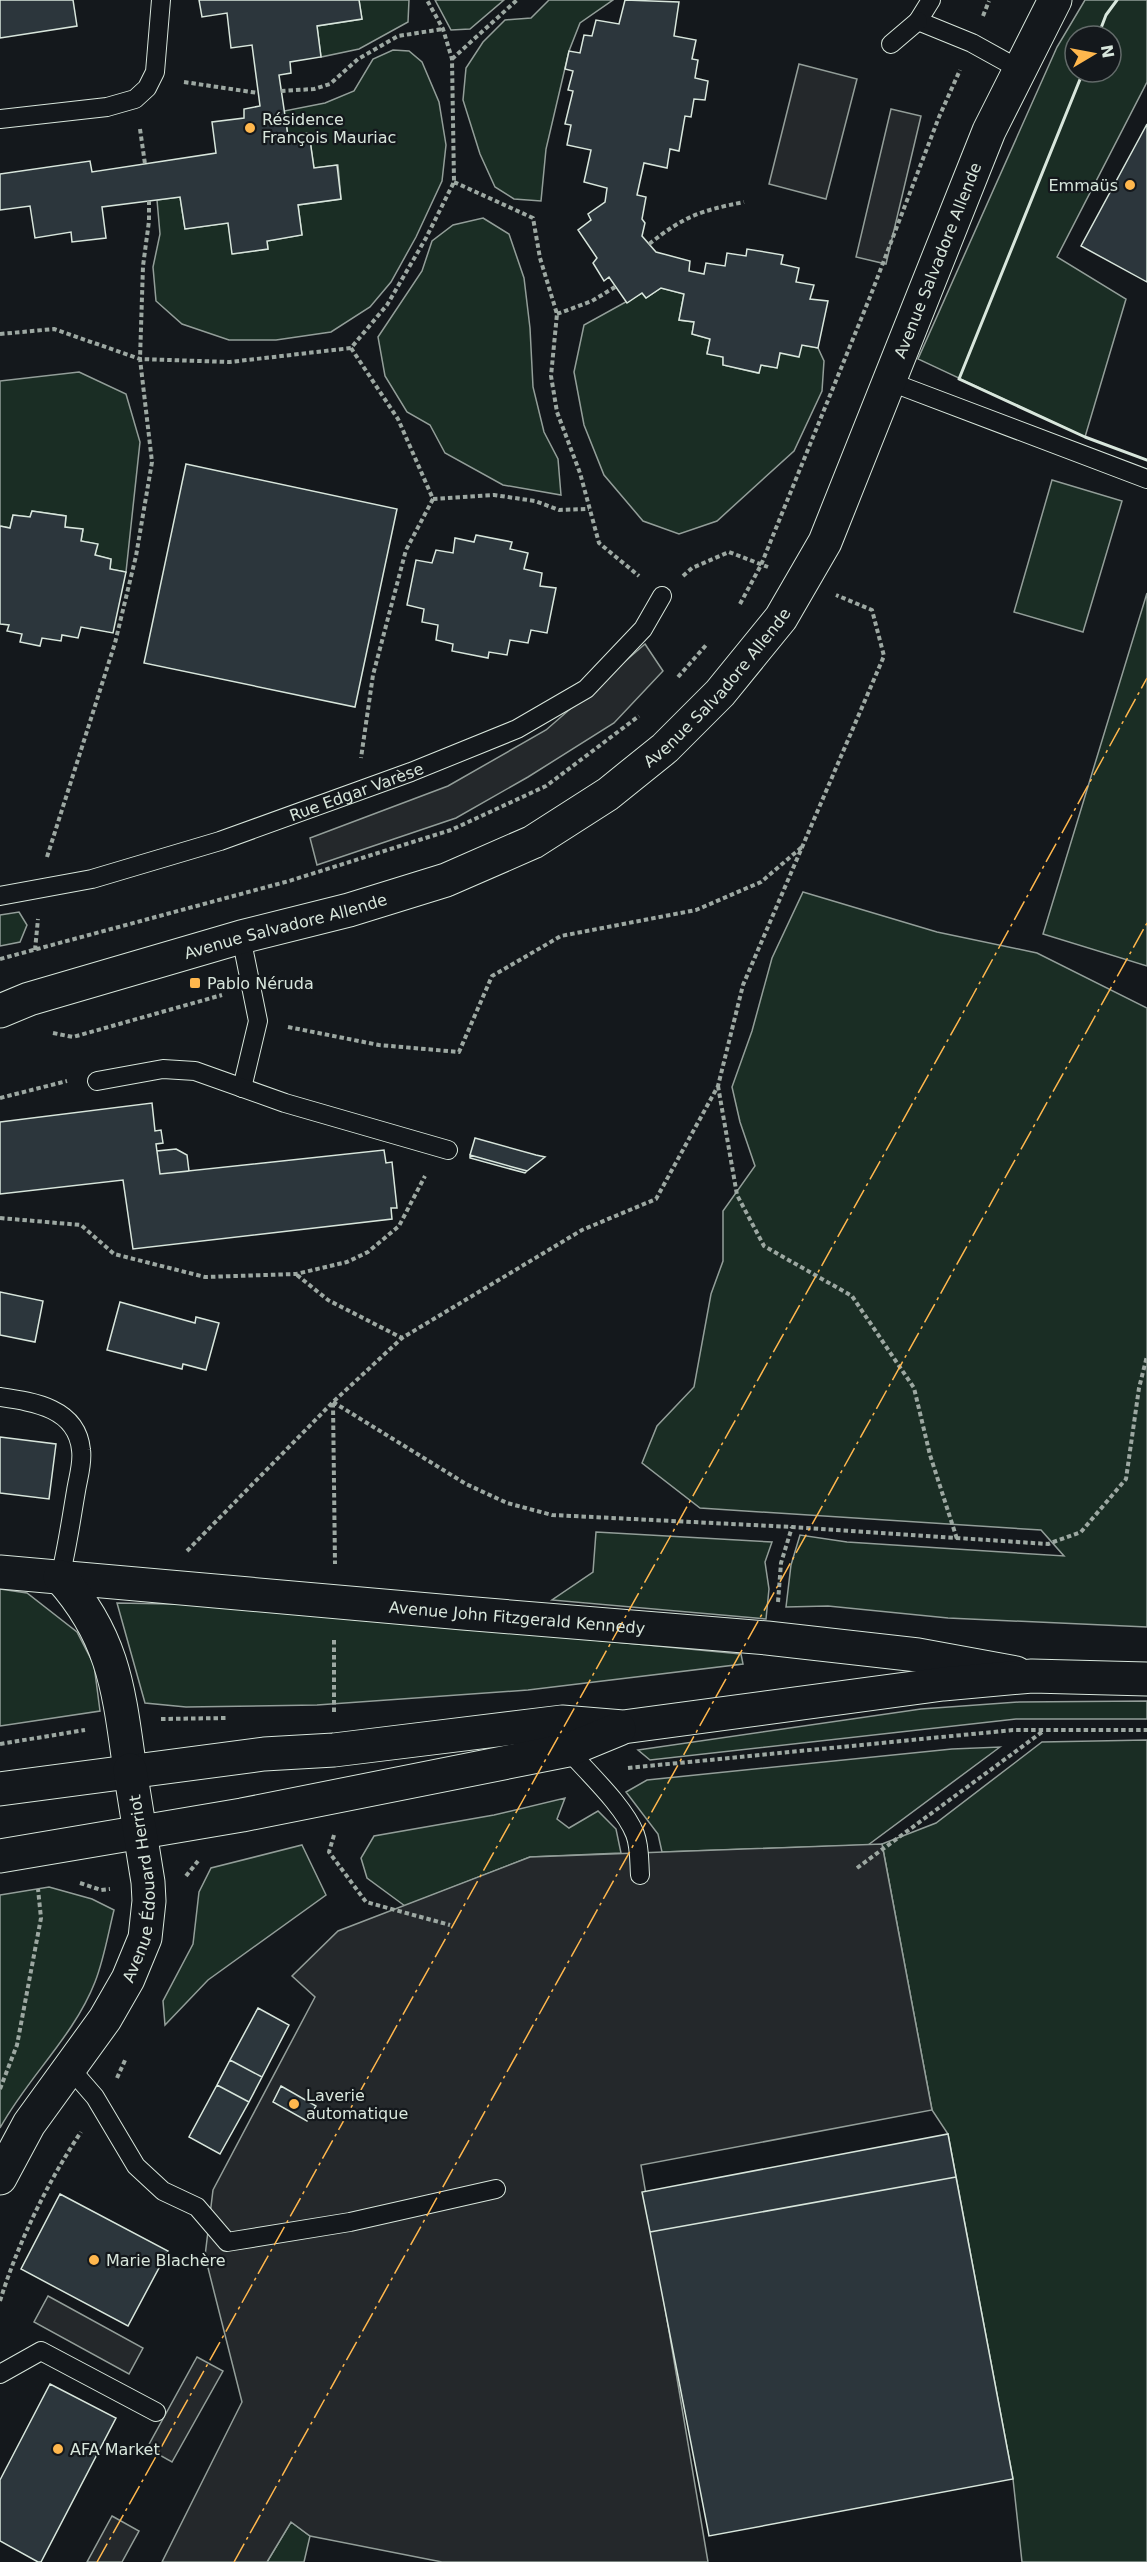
<svg xmlns="http://www.w3.org/2000/svg" width="1147" height="2562" viewBox="0 0 1147 2562" font-family="'DejaVu Sans',sans-serif">
  <style>
    .green { fill: #1a2d24; stroke: #939e99; stroke-width: 1.5; fill-rule: evenodd }
    .parking { fill: #24282b; stroke: #939e99; stroke-width: 1.5 }
    .building { fill: #2c363c; stroke: #d8e6dc; stroke-width: 1.5 }
    .lines { fill: none; stroke-linecap: round; stroke-linejoin: round }
    .lane-casing { stroke: #d8e6dc; stroke-width: 20 }
    .street-casing { stroke: #d8e6dc; stroke-width: 35 }
    .secondary-casing { stroke: #d8e6dc; stroke-width: 35 }
    .path { stroke: #9da8a2; stroke-width: 4; stroke-dasharray: 4.5 3; stroke-linecap: butt }
    .lane { stroke: #14181c; stroke-width: 18 }
    .street { stroke: #14181c; stroke-width: 33 }
    .secondary { stroke: #14181c; stroke-width: 33 }
    .wall { stroke: #d8e6dc; stroke-width: 3 }
    .power { stroke: #ffb74d; stroke-width: 1.5; stroke-dasharray: 21 4.5 3 4.5; stroke-linecap: butt }
    .poi-dot { fill: #ffb74d; stroke: #14181c; stroke-width: 2 }
    .labels { text-anchor: middle; dominant-baseline: central; stroke-width: 4.5; stroke-linejoin: round; paint-order: stroke }
    .poi-label { font-size: 16px; fill: #d8e6dc; stroke: #14181c; text-anchor: start }
    .street-label { font-size: 16px; fill: #d8e6dc; stroke: #14181c }
  </style>
  <rect width="100%" height="100%" fill="#14181c"/>
  <path class="green" d="M 359,0 L 409,0 L 408,22 L 359,49 L 321,57 L 317,26 L 362,19 Z
    M 435,0 L 504,0 L 470,29 L 451,30 Z
    M 549,0 L 613,0 L 580,23 L 569,51 L 546,149 L 541,201 L 514,199 L 495,187 L 480,154 L 463,100 L 466,68 L 483,42 L 505,20 L 531,18 Z
    M 1085,0 L 1147,0 L 1147,82 L 1057,257 L 1126,299 L 1085,437 L 918,359 L 1057,47 ZM 1075,36 L 1111,36 L 1111,72 L 1075,72 Z
    M 393,50 L 409,51 L 422,62 L 439,102 L 446,145 L 442,181 L 416,237 L 391,282 L 370,307 L 331,332 L 276,340 L 229,340 L 182,324 L 156,301 L 153,267 L 160,234 L 157,200 L 180,197 L 185,229 L 228,223 L 233,254 L 268,249 L 267,241 L 302,235 L 298,205 L 341,199 L 338,165 L 314,168 L 309,134 L 288,136 L 284,111 L 325,103 L 354,91 L 373,59 Z
    M 483,218 L 509,234 L 524,278 L 530,328 L 533,387 L 544,432 L 558,459 L 561,495 L 503,485 L 445,453 L 430,425 L 407,412 L 385,376 L 378,337 L 422,271 L 432,241 L 453,225 Z
    M 661,288 L 684,294 L 679,320 L 694,322 L 692,334 L 710,339 L 707,353 L 723,357 L 723,365 L 758,373 L 761,365 L 777,368 L 780,353 L 802,345 L 818,348 L 824,361 L 822,391 L 794,451 L 717,521 L 679,534 L 643,521 L 604,475 L 584,425 L 574,372 L 584,325 L 642,293 L 646,298 Z
    M 79,372 L 126,394 L 140,442 L 126,572 L 110,569 L 111,559 L 95,555 L 97,544 L 81,541 L 83,530 L 65,527 L 66,516 L 32,511 L 30,517 L 13,515 L 10,528 L 0,526 L 0,381 Z
    M 1052,480 L 1122,501 L 1083,632 L 1014,612 Z
    M 1147,593 L 1147,966 L 1043,934 Z
    M 803,892 L 937,932 L 1037,953 L 1147,1008 L 1147,1627 L 948,1618 L 828,1606 L 786,1607 L 791,1565 L 800,1535 L 847,1542 L 1064,1556 L 1041,1530 L 700,1508 L 642,1463 L 657,1426 L 694,1387 L 711,1294 L 723,1261 L 723,1211 L 755,1166 L 740,1122 L 732,1087 L 752,1031 L 772,958 Z
    M 19,912 L 27,925 L 20,942 L 0,946 L 0,915 Z
    M 596,1532 L 772,1542 L 765,1562 L 769,1589 L 766,1619 L 552,1600 L 593,1572 Z
    M 0,1589 L 27,1593 L 77,1632 L 94,1665 L 100,1711 L 0,1726 Z
    M 117,1603 L 226,1605 L 741,1654 L 743,1664 L 528,1690 L 317,1705 L 186,1707 L 145,1703 Z
    M 1147,1701 L 1147,1719 L 1016,1719 L 650,1760 L 638,1750 L 921,1709 L 1019,1702 Z
    M 1147,1740 L 1147,2562 L 1022,2562 L 1013,2479 L 948,2134 L 932,2110 L 882,1844 L 936,1823 L 1042,1742 Z
    M 1000,1747 L 868,1845 L 662,1852 L 658,1834 L 626,1792 L 647,1780 L 952,1749 Z
    M 565,1798 L 557,1819 L 569,1828 L 598,1811 L 616,1829 L 621,1853 L 530,1857 L 405,1906 L 367,1878 L 361,1858 L 374,1836 L 494,1815 Z
    M 302,1845 L 326,1895 L 208,1980 L 165,2025 L 163,2001 L 193,1944 L 199,1892 L 211,1868 Z
    M 49,1887 L 92,1899 L 114,1910 C 108,1934 104,1959 95,1982 C 74,2036 28,2077 0,2128 L 0,1895 Z
    M 291,2522 L 310,2536 L 304,2562 L 267,2562 Z"/>
  <path class="parking" d="M 799,64 L 857,79 L 826,199 L 769,184 Z
    M 891,109 L 921,116 L 886,264 L 856,257 Z
    M 645,644 L 663,671 L 614,723 L 528,777 L 456,818 L 317,865 L 310,838 L 448,786 L 546,730 Z
    M 882,1844 L 932,2110 L 641,2165 L 708,2562 L 442,2562 L 310,2536 L 291,2522 L 267,2562 L 162,2562 L 242,2402 L 205,2256 L 213,2190 L 315,1997 L 292,1976 L 338,1931 L 530,1857 Z
    M 48,2296 L 143,2348 L 129,2374 L 34,2322 Z
    M 197,2357 L 223,2371 L 172,2462 L 147,2448 Z
    M 112,2516 L 139,2531 L 122,2562 L 87,2562 Z"/>
  <path class="building" d="M 0,0 L 73,0 L 77,26 L 0,38 Z
    M 199,0 L 359,0 L 362,19 L 317,26 L 321,57 L 290,62 L 291,73 L 279,75 L 288,136 L 309,133 L 314,168 L 337,165 L 341,199 L 298,205 L 302,235 L 267,241 L 268,249 L 232,254 L 228,223 L 185,229 L 180,197 L 102,207 L 106,238 L 72,242 L 71,232 L 35,238 L 30,206 L 0,210 L 0,174 L 90,161 L 92,172 L 216,153 L 212,122 L 244,118 L 244,109 L 260,106 L 252,45 L 231,48 L 227,13 L 202,17 Z
    M 625,0 L 679,2 L 674,36 L 696,40 L 692,59 L 698,60 L 695,78 L 708,81 L 705,100 L 694,99 L 691,117 L 685,116 L 679,151 L 670,149 L 667,168 L 644,163 L 637,195 L 646,197 L 642,219 L 645,223 L 642,236 L 656,252 L 690,261 L 689,271 L 704,274 L 706,263 L 725,266 L 727,253 L 746,256 L 747,249 L 783,255 L 781,264 L 799,268 L 796,282 L 814,285 L 810,299 L 828,301 L 818,348 L 802,345 L 799,357 L 780,353 L 777,368 L 761,365 L 759,373 L 723,365 L 723,357 L 707,354 L 710,339 L 692,334 L 694,322 L 679,320 L 684,294 L 661,288 L 646,298 L 642,293 L 627,303 L 609,277 L 604,281 L 593,263 L 597,258 L 578,230 L 591,220 L 588,214 L 605,202 L 607,188 L 584,182 L 591,150 L 567,145 L 571,125 L 565,124 L 573,91 L 568,90 L 573,71 L 565,69 L 569,51 L 580,53 L 584,35 L 592,36 L 596,20 L 619,24 Z
    M 1147,124 L 1147,282 L 1081,246 Z
    M 186,464 L 397,509 L 355,707 L 144,663 Z
    M 32,511 L 66,516 L 65,527 L 83,529 L 81,541 L 98,544 L 95,555 L 111,559 L 110,569 L 126,572 L 113,633 L 81,627 L 78,638 L 62,635 L 61,641 L 42,638 L 40,646 L 20,642 L 22,634 L 7,631 L 9,625 L 0,624 L 0,526 L 10,528 L 13,515 L 30,517 Z
    M 476,535 L 512,542 L 510,549 L 528,553 L 524,569 L 542,573 L 540,586 L 556,588 L 547,633 L 531,630 L 528,643 L 510,640 L 507,655 L 489,652 L 488,658 L 452,651 L 453,644 L 436,640 L 438,625 L 422,622 L 424,609 L 407,605 L 416,560 L 432,563 L 436,550 L 453,553 L 455,538 L 474,542 Z
    M 152,1103 L 155,1131 L 161,1130 L 163,1143 L 156,1144 L 160,1174 L 384,1150 L 386,1163 L 392,1162 L 397,1208 L 391,1208 L 392,1219 L 133,1249 L 123,1180 L 0,1194 L 0,1122 Z
    M 475,1138 L 536,1155 L 545,1157 L 527,1171 L 470,1155 Z
    M 176,1149 L 187,1155 L 189,1171 L 160,1174 L 157,1151 Z
    M 470,1155 L 527,1171 L 525,1173 L 470,1158 Z
    M 0,1292 L 43,1301 L 35,1342 L 0,1335 Z
    M 120,1302 L 195,1323 L 196,1317 L 219,1323 L 206,1370 L 183,1364 L 182,1369 L 107,1350 Z
    M 0,1437 L 56,1444 L 49,1499 L 0,1493 Z
    M 258,2008 L 289,2025 L 262,2077 L 230,2060 Z
    M 230,2060 L 262,2077 L 249,2102 L 217,2085 Z
    M 217,2085 L 249,2102 L 220,2154 L 189,2137 Z
    M 281,2086 L 316,2106 L 307,2121 L 273,2102 Z
    M 948,2134 L 956,2177 L 650,2232 L 642,2192 Z
    M 956,2177 L 1013,2479 L 709,2536 L 650,2232 Z
    M 60,2194 L 168,2251 L 128,2326 L 21,2269 Z
    M 50,2384 L 116,2418 L 41,2562 L 38,2562 L 0,2541 L 0,2480 Z"/>
  <g class="lines">
    <defs>
      <g id="lane">
        <path d="M 931,0 L 918,21 L 972,43 L 1019,69"/>
        <path d="M 891,44 L 918,21"/>
        <path d="M 0,119 L 107,107 L 135,99 L 147,88 L 155,72 L 161,0"/>
        <path d="M 888,381 L 1147,479"/>
        <path id="s1" d="M 0,896 L 92,879 L 220,841 L 411,772 L 517,729 L 586,689 L 643,629 L 662,596"/>
        <path d="M 241,937 L 258,1021 L 242,1088"/>
        <path d="M 97,1081 L 163,1069 L 195,1071 L 285,1103 L 448,1150"/>
        <path d="M 0,1397 C 34,1402 77,1408 81,1450 C 83,1463 78,1478 76,1491 C 71,1520 67,1549 60,1577"/>
        <path d="M 568,1750 C 588,1773 624,1806 635,1834 C 640,1847 639,1861 640,1875"/>
        <path d="M 69,2067 L 95,2097 L 136,2166 L 163,2191 L 197,2207 L 227,2242 L 350,2222 L 496,2189"/>
        <path d="M 0,2374 L 41,2351 L 156,2412"/>
      </g>
      <g id="street">
        <path id="s2" d="M 0,1011 L 29,999 L 241,937 L 349,910 L 446,880 L 533,842 L 608,794 L 665,748 L 720,693 L 781,618 L 825,542 L 989,131 L 1055,0"/>
        <path id="s3" d="M 0,1572 L 463,1613 L 767,1638 L 918,1655 L 1016,1673"/>
        <path d="M 60,1577 C 115,1638 119,1693 130,1770"/>
      </g>
      <g id="secondary">
        <path d="M 0,1789 L 264,1754 L 334,1750 L 562,1722 L 623,1727 L 943,1684 L 1032,1676 L 1147,1679"/>
        <path d="M 0,1856 L 242,1815 L 568,1750 L 619,1729"/>
        <path id="s4" d="M 0,2178 L 29,2124 L 105,2019 L 128,1979 L 145,1938 L 149,1901 L 148,1882 L 130,1770"/>
      </g>
    </defs>
    <use href="#lane" class="lane-casing"/>
    <use href="#street" class="street-casing"/>
    <use href="#secondary" class="secondary-casing"/>
    <path class="path" d="M 983,16 L 989,1
      M 452,59 L 517,0
      M 184,82 L 258,93
      M 281,91 L 314,89 L 330,84 L 358,59 L 398,36 L 443,29
      M 140,129 L 145,164
      M 454,182 L 533,218 L 540,258 L 557,314 L 551,376 L 557,412 L 580,473 L 599,543 L 639,576
      M 649,244 C 685,216 699,211 744,202
      M 557,314 L 592,301 L 615,287
      M 0,334 L 54,329 L 140,359 L 230,362 L 351,348 L 387,305 L 426,238 L 454,182 L 452,59 L 443,29 L 427,0
      M 351,348 L 398,419 L 433,499 L 406,550 L 373,675 L 361,758
      M 433,499 L 494,495 L 535,501 L 559,510 L 589,509
      M 683,576 L 692,568 L 729,552 L 768,567
      M 740,604 L 761,565 L 870,297 L 939,117 L 960,70
      M 678,677 L 707,644
      M 47,857 L 115,643 L 136,556 L 152,462 L 140,359 L 143,266 L 149,221 L 149,201
      M 35,950 L 38,919
      M 0,959 L 289,881 L 451,830 L 546,786 L 639,716
      M 288,1027 L 379,1045 L 459,1052 L 492,976 L 561,936 L 696,910 L 761,882 L 802,847
      M 53,1033 L 73,1037 L 222,995
      M 718,1086 L 737,1195 L 764,1246 L 852,1296 L 914,1388 L 930,1455 L 957,1539
      M 0,1098 L 67,1081
      M 0,1218 L 81,1225 L 114,1254 L 205,1277 L 296,1274 L 347,1262 L 368,1252 L 399,1226 L 425,1176
      M 297,1275 L 328,1300 L 402,1338
      M 333,1402 L 466,1484 L 507,1503 L 552,1515 L 792,1527 L 1048,1544 L 1081,1532 L 1126,1479 L 1139,1388 L 1147,1356
      M 333,1403 L 335,1564
      M 187,1551 L 333,1402 L 402,1338 L 582,1230 L 656,1199 L 718,1086 L 743,985 L 884,656 L 872,610 L 836,595
      M 778,1602 L 781,1563 L 792,1527
      M 334,1640 L 334,1714
      M 161,1719 L 228,1718
      M 0,1744 L 85,1730
      M 628,1768 L 1013,1730 L 1147,1730
      M 334,1835 L 329,1852 L 366,1902 L 450,1925
      M 857,1868 L 1042,1732
      M 186,1876 L 198,1861
      M 80,1883 L 101,1890 L 110,1889
      M 117,2078 L 126,2058
      M 0,2089 L 17,2045 L 41,1918 L 38,1889
      M 0,2301 C 18,2243 47,2183 81,2132"/>
    <use href="#lane" class="lane"/>
    <use href="#street" class="street"/>
    <use href="#secondary" class="secondary"/>
    <path class="wall" d="M 1098,36 L 1106,15 L 1117,0
      M 1083,72 L 959,379 L 1085,437 L 1147,460"/>
    <path class="power" d="M 97,2562 L 973,995 L 1147,678
      M 234,2562 L 1147,923"/>
  </g>
  <g class="poi-dot">
    <circle cx="250" cy="128" r="6"/>
    <circle cx="1130" cy="185" r="6"/>
    <rect x="189" y="977" width="12" height="12" rx="3"/>
    <circle cx="294" cy="2104" r="6"/>
    <circle cx="94" cy="2260" r="6"/>
    <circle cx="58" cy="2449" r="6"/>
  </g>
  <g class="labels">
    <g class="poi-label">
      <text x="262" y="119">Résidence<tspan x="262" dy="18">François Mauriac</tspan></text>
      <text x="1118" y="185" text-anchor="end">Emmaüs</text>
      <text x="207" y="983">Pablo Néruda</text>
      <text x="306" y="2095">Laverie<tspan x="306" dy="18">automatique</tspan></text>
      <text x="106" y="2260">Marie Blachère</text>
      <text x="70" y="2449">AFA Market</text>
    </g>
    <g class="street-label">
      <text stroke="none"><textPath href="#s2" startOffset="1288">Avenue Salvadore Allende</textPath></text>
      <text stroke="none"><textPath href="#s2" startOffset="802">Avenue Salvadore Allende</textPath></text>
      <text stroke="none"><textPath href="#s1" startOffset="372">Rue Edgar Varèse</textPath></text>
      <text stroke="none"><textPath href="#s2" startOffset="298">Avenue Salvadore Allende</textPath></text>
      <text stroke="none"><textPath href="#s3" startOffset="519">Avenue John Fitzgerald Kennedy</textPath></text>
      <text stroke="none"><textPath href="#s4" startOffset="330">Avenue Édouard Herriot</textPath></text>
    </g>
  </g>
  <g transform="translate(1093 54) rotate(80)"><circle r="28" fill="#14181c" stroke="#626a69" stroke-width="1.5"/>
  <path d="M0-4.5L10 22L0 15L-10 22Z" fill="#ffb74d"/>
  <text y="-9" font-size="16" font-weight="bold" text-anchor="middle" fill="#d8e6dc">N</text>
  </g>
</svg>
